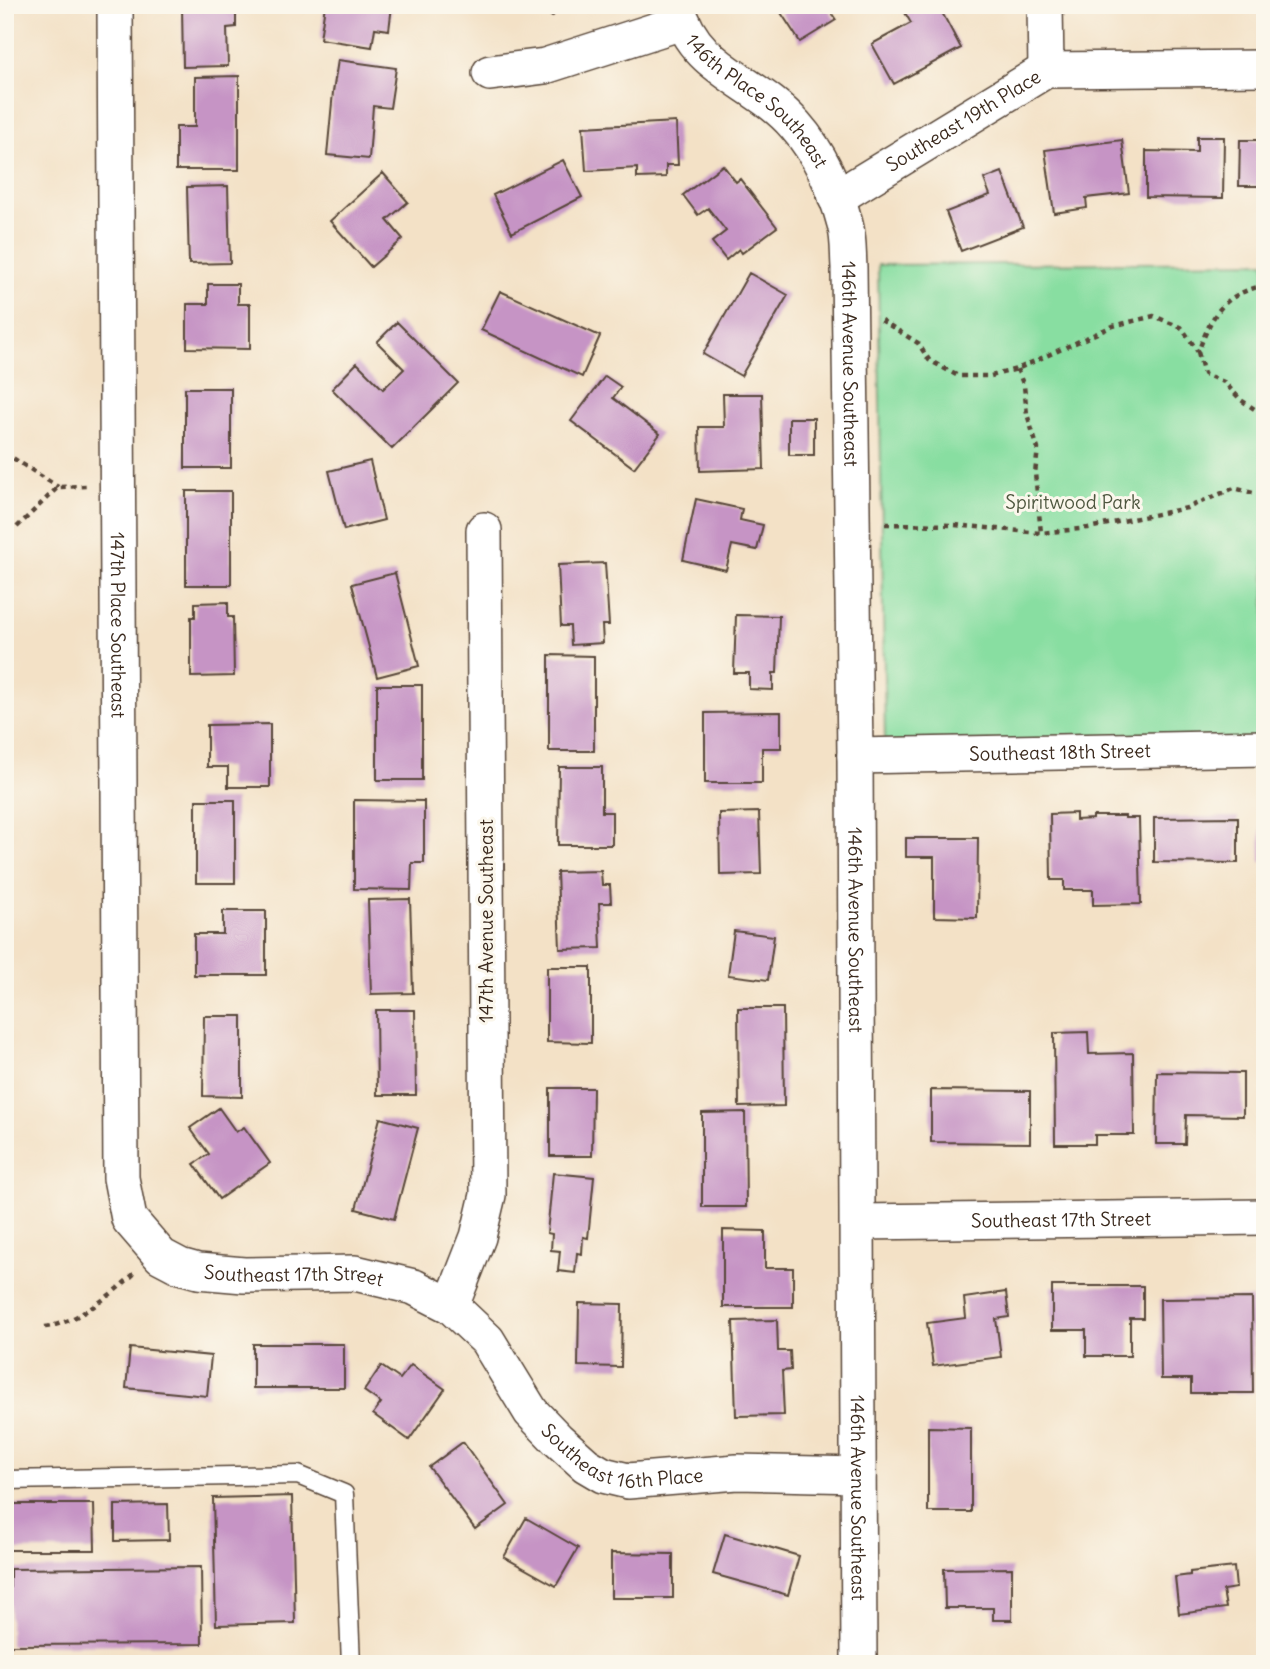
<svg xmlns="http://www.w3.org/2000/svg" width="1270" height="1669" viewBox="0 0 1270 1669" font-family="Delius,sans-serif">
  <style>
    .green { fill: #88dea1; stroke: #628460; stroke-width: 2 }
    .building { fill: #c694c5 }
    .lines { fill: none; stroke-linecap: round; stroke-linejoin: round }
    .lane-casing { stroke: #574537; stroke-width: 21 }
    .street-casing { stroke: #574537; stroke-width: 38 }
    .path { stroke: #574537; stroke-width: 4.5; stroke-dasharray: 5 5; stroke-linecap: butt }
    .lane { stroke: #fff; stroke-width: 18 }
    .street { stroke: #fff; stroke-width: 35 }
    .labels { text-anchor: middle; dominant-baseline: central; stroke-width: 6; stroke-linejoin: round; paint-order: stroke }
    .street-label { font-size: 19px; fill: #3b2a1e; stroke: #fbf7ec }
    .park-label { font-size: 19px; fill: #4e573f; stroke: #fbf7ec }
  </style>
  <rect width="100%" height="100%" fill="#fbf7ec"/>
  <filter id="ink" filterUnits="userSpaceOnUse"><feTurbulence type="fractalNoise" baseFrequency=".0143" numOctaves="2"/><feDisplacementMap in="SourceGraphic" scale="14" xChannelSelector="R" yChannelSelector="G"/><feConvolveMatrix kernelMatrix="1 2 1 2 8 2 1 2 1" color-interpolation-filters="sRGB"/></filter>
  <filter id="wash" filterUnits="userSpaceOnUse"><feTurbulence type="fractalNoise" baseFrequency=".00686" numOctaves="4" result="noise"/><feDisplacementMap in="SourceGraphic" scale="28" xChannelSelector="R" yChannelSelector="G"/><feGaussianBlur stdDeviation="1.57" result="paint"/><feColorMatrix in="noise" values="0 0 0 0 0 0 0 0 0 0 0 0 0 0 0 0 0 1.4 0 .05"/><feComposite in="paint" operator="in"/></filter>
  <g filter="url(#wash)">
    <rect width="100%" height="100%" fill="#f3e1c6"/>
    <path class="green" d="M 1265,262 L 1265,740 L 885,743 L 878,265 Z"/>
    <g id="blocks">
      <path class="building" d="M 182,5 L 236,5 L 236,27 L 227,28 L 228,66 L 183,67 Z
        M 325,5 L 392,6 L 389,30 L 375,28 L 372,47 L 320,39 Z
        M 536,5 L 562,5 L 552,17 Z
        M 776,5 L 826,5 L 836,20 L 800,42 Z
        M 914,5 L 938,5 L 961,48 L 894,84 L 872,44 L 911,23 L 904,11 Z
        M 338,60 L 396,68 L 390,108 L 373,106 L 369,159 L 327,155 L 333,92 Z
        M 239,76 L 239,170 L 176,170 L 176,127 L 195,127 L 195,77 Z
        M 676,122 L 678,165 L 666,165 L 666,177 L 637,178 L 637,168 L 586,171 L 583,127 Z
        M 1197,137 L 1224,137 L 1223,198 L 1146,197 L 1146,151 L 1197,152 Z
        M 1122,140 L 1129,193 L 1086,198 L 1087,208 L 1054,213 L 1045,150 Z
        M 1240,140 L 1265,140 L 1265,186 L 1239,186 Z
        M 563,160 L 582,197 L 512,233 L 493,195 Z
        M 723,165 L 736,182 L 740,179 L 777,227 L 742,253 L 739,249 L 726,260 L 712,242 L 726,231 L 708,208 L 698,215 L 683,195 Z
        M 1002,172 L 1023,227 L 961,251 L 946,212 L 990,195 L 984,179 Z
        M 383,173 L 408,202 L 387,220 L 403,239 L 371,267 L 330,221 Z
        M 228,186 L 230,263 L 189,264 L 187,187 Z
        M 749,273 L 788,295 L 741,376 L 703,354 Z
        M 208,284 L 238,284 L 238,304 L 250,304 L 250,349 L 187,348 L 187,304 L 208,304 Z
        M 500,291 L 600,336 L 582,377 L 481,330 Z
        M 397,322 L 458,383 L 392,449 L 332,389 L 357,363 L 383,389 L 404,369 L 377,342 Z
        M 605,376 L 621,387 L 613,398 L 660,434 L 634,468 L 571,421 Z
        M 185,388 L 231,388 L 231,468 L 185,468 Z
        M 723,394 L 762,394 L 764,469 L 700,471 L 699,427 L 724,427 Z
        M 789,418 L 814,418 L 814,455 L 789,455 Z
        M 370,461 L 384,520 L 344,530 L 329,471 Z
        M 186,491 L 231,491 L 231,585 L 186,585 Z
        M 696,499 L 742,509 L 740,520 L 763,525 L 757,550 L 732,545 L 726,570 L 683,560 Z
        M 605,563 L 609,625 L 602,625 L 603,643 L 571,645 L 570,626 L 561,626 L 558,565 Z
        M 395,573 L 419,666 L 377,677 L 352,584 Z
        M 228,602 L 228,617 L 233,617 L 234,676 L 191,677 L 191,617 L 195,617 L 195,603 Z
        M 736,615 L 779,616 L 777,673 L 773,673 L 773,690 L 749,689 L 749,673 L 734,673 Z
        M 549,655 L 594,656 L 594,751 L 549,751 Z
        M 377,685 L 422,685 L 422,780 L 377,780 Z
        M 781,712 L 781,748 L 762,748 L 762,783 L 705,783 L 705,713 Z
        M 270,724 L 270,787 L 228,787 L 228,767 L 207,767 L 207,725 Z
        M 559,767 L 602,767 L 602,812 L 612,812 L 612,845 L 558,845 Z
        M 196,800 L 235,800 L 235,883 L 196,883 Z
        M 354,800 L 424,801 L 424,863 L 412,863 L 411,890 L 354,889 Z
        M 759,812 L 761,874 L 720,875 L 719,813 Z
        M 1076,813 L 1076,820 L 1093,819 L 1093,816 L 1125,816 L 1125,818 L 1139,818 L 1141,904 L 1093,905 L 1093,890 L 1064,890 L 1064,880 L 1051,880 L 1050,814 Z
        M 1238,817 L 1238,863 L 1154,862 L 1154,818 Z
        M 1260,819 L 1265,819 L 1265,862 L 1261,862 Z
        M 906,838 L 978,838 L 977,918 L 934,917 L 934,857 L 906,857 Z
        M 601,871 L 602,885 L 610,885 L 611,903 L 599,903 L 601,948 L 560,949 L 557,872 Z
        M 410,899 L 413,993 L 371,994 L 368,900 Z
        M 223,911 L 266,911 L 266,975 L 194,975 L 194,934 L 223,934 Z
        M 734,931 L 774,936 L 768,980 L 728,975 Z
        M 547,967 L 591,967 L 591,1043 L 547,1042 Z
        M 738,1008 L 783,1008 L 784,1106 L 739,1107 Z
        M 376,1010 L 415,1010 L 416,1095 L 377,1095 Z
        M 204,1016 L 242,1016 L 242,1097 L 203,1096 Z
        M 1088,1032 L 1089,1054 L 1133,1053 L 1134,1135 L 1095,1135 L 1095,1144 L 1055,1144 L 1054,1033 Z
        M 1157,1072 L 1243,1073 L 1243,1116 L 1186,1115 L 1185,1144 L 1156,1144 Z
        M 550,1088 L 593,1088 L 592,1156 L 550,1156 Z
        M 931,1090 L 1030,1091 L 1030,1143 L 931,1142 Z
        M 219,1108 L 236,1132 L 244,1127 L 270,1163 L 219,1199 L 194,1164 L 209,1154 L 190,1128 Z
        M 745,1112 L 746,1207 L 702,1207 L 702,1113 Z
        M 380,1118 L 418,1128 L 394,1219 L 356,1209 Z
        M 553,1173 L 594,1177 L 588,1238 L 583,1237 L 582,1254 L 577,1253 L 575,1273 L 558,1271 L 560,1251 L 551,1250 L 552,1234 L 547,1233 Z
        M 723,1230 L 765,1231 L 765,1268 L 793,1268 L 793,1307 L 723,1307 Z
        M 1052,1286 L 1143,1286 L 1143,1318 L 1130,1318 L 1130,1356 L 1086,1356 L 1086,1330 L 1052,1330 Z
        M 1006,1292 L 1009,1317 L 996,1319 L 1001,1357 L 933,1366 L 927,1323 L 966,1318 L 964,1298 Z
        M 1252,1298 L 1253,1393 L 1191,1393 L 1191,1379 L 1161,1379 L 1160,1299 Z
        M 579,1303 L 622,1304 L 621,1367 L 578,1366 Z
        M 777,1320 L 778,1351 L 790,1351 L 791,1370 L 782,1371 L 784,1415 L 736,1416 L 733,1321 Z
        M 253,1344 L 344,1344 L 344,1388 L 253,1388 Z
        M 130,1348 L 211,1356 L 207,1396 L 126,1388 Z
        M 411,1365 L 445,1389 L 409,1440 L 373,1414 L 381,1403 L 364,1391 L 381,1366 L 400,1379 Z
        M 928,1427 L 971,1428 L 971,1512 L 928,1512 Z
        M 463,1442 L 508,1505 L 475,1529 L 429,1467 Z
        M 292,1496 L 295,1623 L 216,1625 L 213,1498 Z
        M 5,1504 L 94,1504 L 95,1550 L 5,1550 Z
        M 168,1504 L 169,1540 L 115,1541 L 115,1505 Z
        M 526,1518 L 578,1548 L 556,1586 L 504,1557 Z
        M 725,1534 L 799,1556 L 788,1595 L 713,1574 Z
        M 611,1553 L 673,1554 L 673,1598 L 611,1598 Z
        M 201,1567 L 202,1644 L 10,1645 L 10,1569 Z
        M 1234,1567 L 1236,1588 L 1223,1590 L 1226,1608 L 1179,1614 L 1175,1577 L 1190,1575 L 1190,1572 Z
        M 1012,1568 L 1012,1620 L 993,1620 L 993,1608 L 945,1608 L 944,1569 Z"/>
    </g>
  </g>
  <g filter="url(#ink)">
    <use href="#blocks" fill-opacity="0" stroke="#574537" stroke-width="2"/>
    <g class="lines">
      <defs>
        <path id="lane" d="M 5,1480 L 298,1475 L 344,1494 L 351,1664"/>
        <g id="street">
          <path id="s1" d="M 115,5 L 121,1178 L 129,1219 L 161,1256 L 180,1266 L 198,1271 L 244,1275 L 355,1273 L 414,1287 L 451,1306 L 487,1340 L 531,1412 L 557,1439 L 586,1465 L 603,1475 L 628,1481 L 737,1472 L 858,1475"/>
          <path id="s2" d="M 677,5 C 693,70 756,80 795,125 C 819,152 836,189 845,224 C 849,238 848,253 849,267 L 855,756 L 859,1664"/>
          <path d="M 1045,5 L 1046,70"/>
          <path d="M 490,73 L 545,66 L 682,22"/>
          <path id="s3" d="M 836,198 L 1046,70 L 1265,68"/>
          <path id="s4" d="M 855,756 L 1265,748"/>
          <path id="s5" d="M 858,1222 L 1265,1217"/>
          <path d="M 451,1306 L 478,1237 L 488,1195 L 484,530"/>
        </g>
      </defs>
      <use href="#lane" class="lane-casing"/>
      <use href="#street" class="street-casing"/>
      <path class="path" d="M 881,320 L 918,343 L 929,360 L 958,376 L 991,376 L 1017,369 L 1113,326 L 1154,316 L 1182,328 L 1198,352 C 1213,313 1222,295 1265,285
        M 1198,352 L 1204,374 L 1224,382 L 1241,400 L 1265,416
        M 1017,369 L 1024,386 L 1027,414 L 1038,449 L 1035,473 L 1041,533
        M 5,453 L 58,487
        M 885,524 L 955,525 L 1041,533 L 1088,528 L 1187,508 L 1234,488 L 1265,496
        M 17,527 L 58,487 L 86,486
        M 45,1327 C 77,1323 111,1295 135,1273"/>
      <use href="#lane" class="lane"/>
      <use href="#street" class="street"/>
    </g>
  </g>
  <g class="labels">
    <g class="street-label">
      <text stroke="none"><textPath href="#s2" startOffset="128">146th Place Southeast</textPath></text>
      <text stroke="none"><textPath href="#s3" startOffset="149">Southeast 19th Place</textPath></text>
      <text stroke="none"><textPath href="#s2" startOffset="424">146th Avenue Southeast</textPath></text>
      <text stroke="none"><textPath href="#s1" startOffset="620">147th Place Southeast</textPath></text>
      <text stroke="none"><textPath href="#s4" startOffset="205">Southeast 18th Street</textPath></text>
      <text transform="translate(486 921) rotate(-90)">147th Avenue Southeast</text>
      <text stroke="none"><textPath href="#s2" startOffset="990">146th Avenue Southeast</textPath></text>
      <text stroke="none"><textPath href="#s5" startOffset="203">Southeast 17th Street</textPath></text>
      <text stroke="none"><textPath href="#s1" startOffset="1400">Southeast 17th Street</textPath></text>
      <text stroke="none"><textPath href="#s1" startOffset="1806">Southeast 16th Place</textPath></text>
      <text stroke="none"><textPath href="#s2" startOffset="1558">146th Avenue Southeast</textPath></text>
    </g>
    <g class="park-label">
      <text x="1073" y="502">Spiritwood Park</text>
    </g>
  </g>
  <rect width="1270" height="1669" fill="none" stroke="#fbf7ec" stroke-width="28"/>
</svg>
